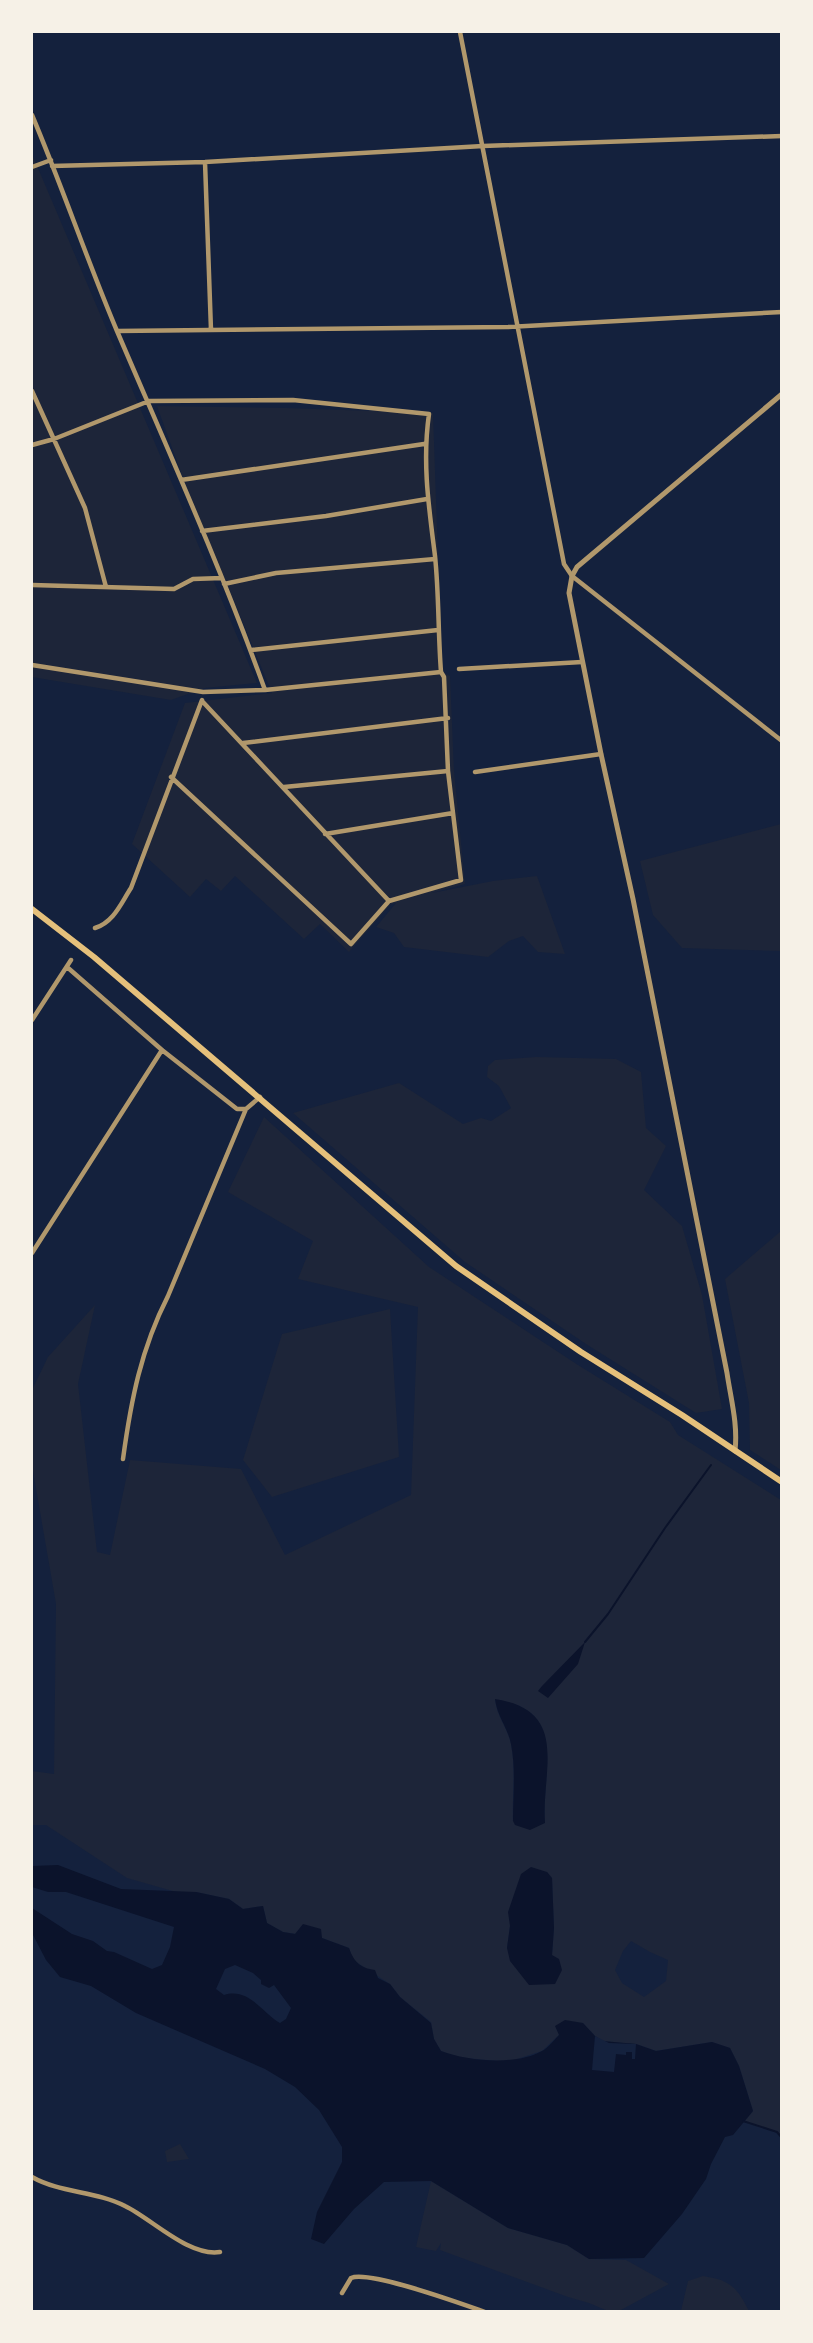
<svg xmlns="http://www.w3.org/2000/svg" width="813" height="2343" viewBox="0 0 813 2343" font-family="Georgia,serif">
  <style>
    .green { fill: #1d2539; fill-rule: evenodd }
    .water { fill: #0b132b; fill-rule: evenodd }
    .pier { fill: #14213d }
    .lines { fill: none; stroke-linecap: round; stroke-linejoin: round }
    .stream { stroke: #0b132b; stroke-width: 2 }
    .minor { stroke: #b1986c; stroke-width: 4.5 }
    .tertiary { stroke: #b1986c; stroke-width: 5 }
    .secondary { stroke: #e5c07b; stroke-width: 6 }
  </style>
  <rect width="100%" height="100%" fill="#14213d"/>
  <path class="green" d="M 32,154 L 257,683 L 205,688 L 171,700 L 32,677 Z
    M 157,406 L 287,408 L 433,413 L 442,672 L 450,676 L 454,771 L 465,884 L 432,893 L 493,881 L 537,876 L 565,954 L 538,952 L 523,936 L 509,941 L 488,957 L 404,947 L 394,933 L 376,927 L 396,903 L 391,904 L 349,952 L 320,924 L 304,939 L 235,876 L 221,891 L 206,879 L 190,897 L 132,844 L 185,703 L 272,693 L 183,478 Z
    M 781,824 L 781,951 L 682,948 L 653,915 L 640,861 Z
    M 537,1057 L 616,1059 L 641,1072 L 646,1128 L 666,1146 L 644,1190 L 682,1226 L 702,1295 L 722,1409 L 696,1413 L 586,1344 L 465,1262 L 293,1113 L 399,1083 L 463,1124 L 481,1118 L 491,1121 L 511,1108 L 499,1086 L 487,1077 L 488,1066 L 495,1060 Z
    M 264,1117 L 429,1267 L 578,1365 L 670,1422 L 678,1435 L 781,1500 L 781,2138 L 776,2132 L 744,2122 L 753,2111 L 739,2066 L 730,2048 L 712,2042 L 656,2051 L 636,2044 L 602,2041 L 595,2036 L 583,2023 L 559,2035 L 542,2051 L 507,2062 L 457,2057 L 441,2051 L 434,2039 L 431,2022 L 400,1997 L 390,1984 L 353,1960 L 349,1948 L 322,1938 L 283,1932 L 267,1923 L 263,1906 L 243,1909 L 229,1899 L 196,1892 L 176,1892 L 127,1878 L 46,1825 L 32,1825 L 32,1771 L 54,1774 L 56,1604 L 32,1465 L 32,1390 L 48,1357 L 95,1305 L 78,1384 L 97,1552 L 110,1555 L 130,1460 L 241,1469 L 285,1555 L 411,1495 L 418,1307 L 298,1279 L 313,1241 L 228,1192 ZM 495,1700 C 570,1708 541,1773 545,1823 L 513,1821 C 512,1795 516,1770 511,1744 C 508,1729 497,1717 495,1700 ZM 547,1872 L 552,1878 L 554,1928 L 552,1955 L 507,1948 L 510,1926 ZM 631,1941 L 650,1952 L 668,1960 L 666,1981 L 644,1997 L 622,1983 L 615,1970 L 623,1951 Z
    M 781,1231 L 781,1470 L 750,1450 L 749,1403 L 725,1279 Z
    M 390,1309 L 399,1457 L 272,1497 L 243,1460 L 282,1334 Z
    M 180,2144 L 189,2159 L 167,2162 L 165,2151 Z
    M 431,2181 L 508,2228 L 567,2245 L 589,2259 L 626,2260 L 669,2284 L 619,2311 L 608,2311 L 589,2303 L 568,2297 L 440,2250 L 441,2243 L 436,2251 L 416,2247 Z
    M 703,2276 C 730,2280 737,2287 749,2311 L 681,2311 L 688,2281 Z"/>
  <path class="water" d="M 585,1642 L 578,1664 L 548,1698 L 538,1691 L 542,1686 Z
    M 495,1699 C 571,1711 541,1771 545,1823 L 530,1830 L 515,1825 L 513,1821 C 513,1795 516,1769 511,1744 C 508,1728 497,1716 495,1699 Z
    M 58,1865 L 121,1889 L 196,1892 L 229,1899 L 243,1909 L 263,1906 L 267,1923 L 283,1932 L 295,1934 L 303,1924 L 321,1929 L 322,1938 L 349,1948 C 354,1962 360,1968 375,1970 L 378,1978 L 390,1984 L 400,1997 L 431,2023 L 434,2039 L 441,2051 C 468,2061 515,2066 542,2051 C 548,2048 554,2040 559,2035 L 555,2026 L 565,2020 L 583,2023 L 595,2036 L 602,2041 L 636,2044 L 656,2051 L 712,2042 L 730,2048 L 739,2066 L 753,2111 L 733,2135 L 725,2137 L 711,2164 L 706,2179 L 682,2214 L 644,2258 L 589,2259 L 567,2245 L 508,2228 L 431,2181 L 384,2182 L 354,2209 L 324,2244 L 311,2239 L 317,2212 L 342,2162 L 342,2147 L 319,2110 L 295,2087 L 265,2069 L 136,2013 L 91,1986 L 60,1977 L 46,1960 L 32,1933 L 32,1908 L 72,1934 L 93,1941 L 107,1951 L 114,1952 L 152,1969 L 162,1965 L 170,1947 L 174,1927 L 66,1892 L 48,1892 L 32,1887 L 32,1866 ZM 235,1965 L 253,1973 L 261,1980 L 261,1984 L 269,1988 L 274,1985 L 291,2008 L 286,2019 L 280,2023 C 262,2013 249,1987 224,1995 L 216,1989 L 225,1969 Z
    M 531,1867 L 547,1872 L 552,1878 L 554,1928 L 552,1955 L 559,1959 L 562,1970 L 555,1984 L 529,1985 L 510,1961 L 507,1948 L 510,1926 L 508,1912 L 521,1874 Z"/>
  <path class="pier" d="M 595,2036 L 609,2043 L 636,2044 L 635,2059 L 632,2059 L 632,2052 L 626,2052 L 626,2055 L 616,2054 L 614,2072 L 592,2070 Z"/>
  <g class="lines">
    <path class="stream" d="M 585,1642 L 608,1614 L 665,1528 L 711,1465
      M 743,2121 L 777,2132 L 782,2138"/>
    <path class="minor" d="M 460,32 L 564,564 L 572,576 L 782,741
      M 32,115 C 62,186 87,260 117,331 C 168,450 221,568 265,690
      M 205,162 L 211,330
      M 52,166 L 205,162 L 483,146 L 782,136
      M 32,167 L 51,160
      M 117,331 L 508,327 L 782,312
      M 32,391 L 85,508 L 106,587
      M 32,445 L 54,439 L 149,401 L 293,400 L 429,414 C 422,463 429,508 435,556 C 439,594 438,633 441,672
      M 181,480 L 424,444
      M 202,531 L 326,516 L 427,499
      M 224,584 L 276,573 L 435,559
      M 32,585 L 174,589 L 193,579 L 222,578
      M 251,650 L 438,630
      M 32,665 L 203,692 L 265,690 L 441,672 L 444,677 L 448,771 L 461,880 L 389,901 L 351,944 L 171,777
      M 459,669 L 582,662
      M 202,701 L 389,901
      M 243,743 L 448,718
      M 475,772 L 601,754
      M 284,787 L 448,771
      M 325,834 L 453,813
      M 95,928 C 114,922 121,903 131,888 L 202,700
      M 67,967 L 162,1050 L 237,1109 L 246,1109
      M 32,1020 L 71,960
      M 32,1253 L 162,1050
      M 123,1459 C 131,1400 141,1349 168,1296 L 246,1109 L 260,1097
      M 32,2177 C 60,2193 96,2191 125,2206 C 152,2219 189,2257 220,2252
      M 342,2293 L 351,2278 C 369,2270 462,2304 485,2312"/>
    <path class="tertiary" d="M 735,1451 C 738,1424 731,1400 727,1373 L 633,899 L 601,754 L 569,593 L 572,576 L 577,567 L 782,394"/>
    <path class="secondary" d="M 32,909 L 94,957 L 456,1266 L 581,1352 L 682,1415 L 782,1482"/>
  </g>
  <rect width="813" height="2343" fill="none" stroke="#f6f1e7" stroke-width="66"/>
</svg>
